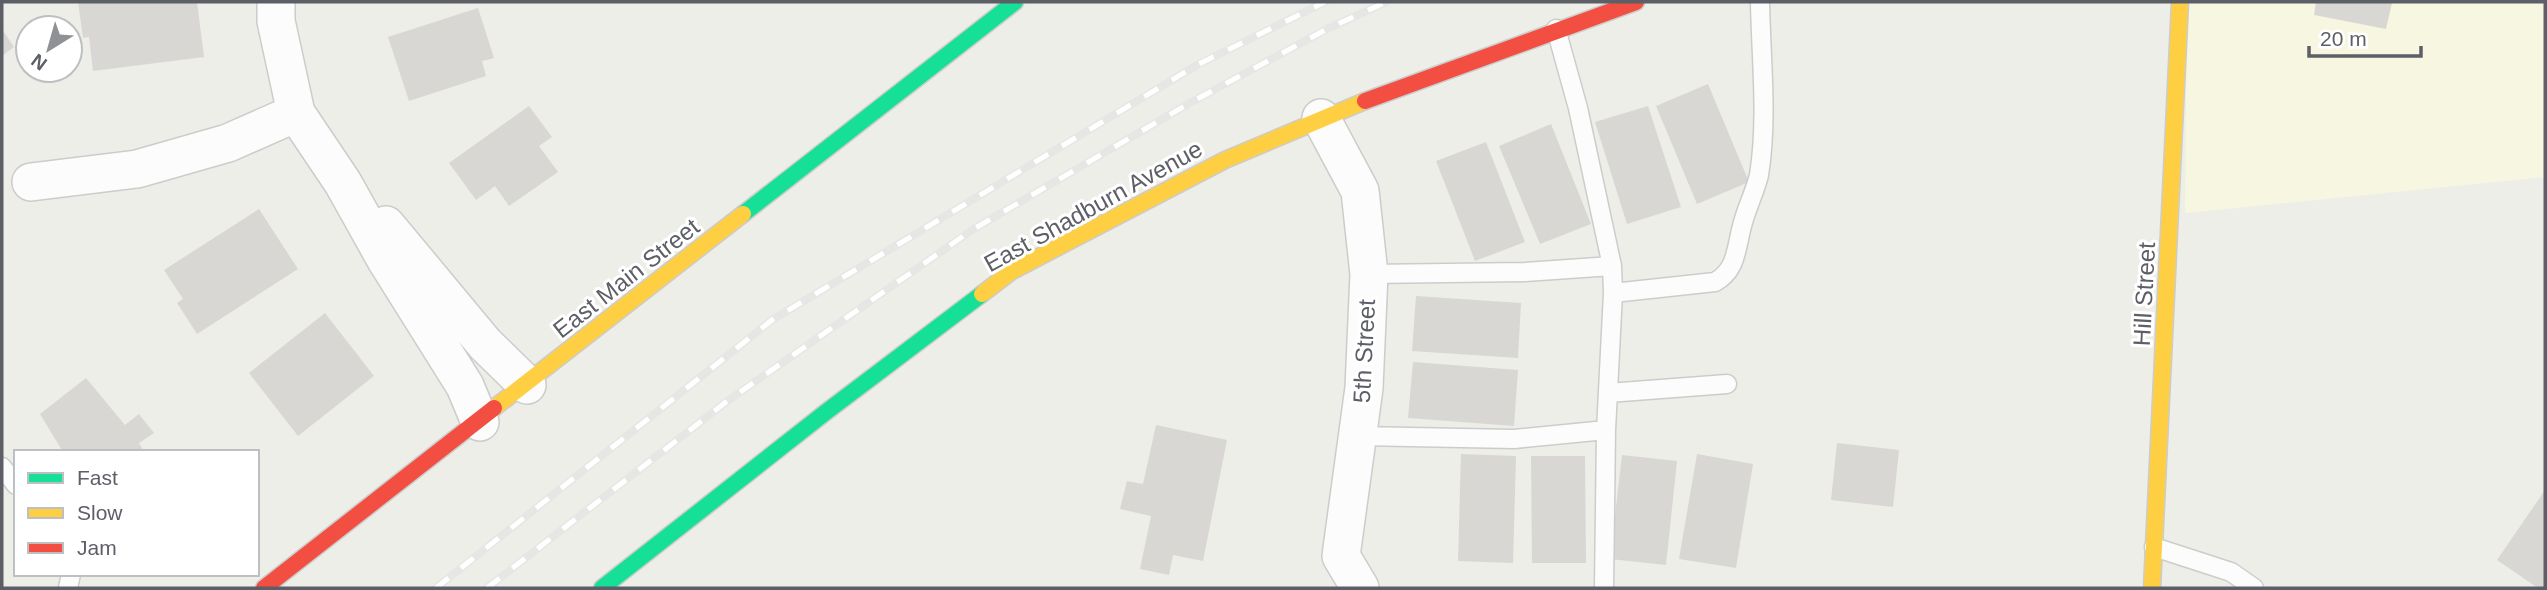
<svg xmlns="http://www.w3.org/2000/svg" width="2547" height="590" viewBox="0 0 2547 590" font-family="Arial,sans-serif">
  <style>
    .commercial { fill: #f7f7e1 }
    .building { fill: #d8d7d3 }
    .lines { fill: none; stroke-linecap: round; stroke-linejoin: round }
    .lane-casing { stroke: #cccccb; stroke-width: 21 }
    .street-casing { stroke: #cccccb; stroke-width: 40 }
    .fast-casing { stroke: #ccc; stroke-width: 19 }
    .slow-casing { stroke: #ccc; stroke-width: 19 }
    .jam-casing { stroke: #ccc; stroke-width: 19 }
    .lane { stroke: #fcfcfc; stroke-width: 18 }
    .street { stroke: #fcfcfc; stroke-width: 37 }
    .fast { stroke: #16e098; stroke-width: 16 }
    .slow { stroke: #ffcf43; stroke-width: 16 }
    .jam { stroke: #f24e42; stroke-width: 16 }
    .rail-casing { stroke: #e6e6e5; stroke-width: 8 }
    .rail { stroke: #fff; stroke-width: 5; stroke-dasharray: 16; stroke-linecap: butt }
    .labels { text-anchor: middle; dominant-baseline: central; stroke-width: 6; stroke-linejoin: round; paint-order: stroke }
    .street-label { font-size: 24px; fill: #5d5f67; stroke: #fff }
  </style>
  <rect width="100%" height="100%" fill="#eeeee8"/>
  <path class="commercial" d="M 2187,2 L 2545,2 L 2545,177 L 2185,213 Z"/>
  <path class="building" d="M 78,2 L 197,2 L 204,57 L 93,71 L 89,37 L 83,38 Z
    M 2316,2 L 2392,3 L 2386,29 L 2314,15 Z
    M 478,8 L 494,58 L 482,61 L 486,76 L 409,101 L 388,37 Z
    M 2,29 L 14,47 L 2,56 Z
    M 1708,84 L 1749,182 L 1697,204 L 1656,106 Z
    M 529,106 L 552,137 L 539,146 L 558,172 L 509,206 L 495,186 L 476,200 L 449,163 Z
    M 1648,106 L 1681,207 L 1627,224 L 1595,122 Z
    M 1551,124 L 1591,224 L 1540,244 L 1499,146 Z
    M 1486,142 L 1525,242 L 1475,261 L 1436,161 Z
    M 259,209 L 298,269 L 197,334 L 177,303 L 183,299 L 164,270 Z
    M 1416,296 L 1521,303 L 1518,358 L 1412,351 Z
    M 325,313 L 374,376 L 298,436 L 249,373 Z
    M 1413,362 L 1518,370 L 1514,426 L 1408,418 Z
    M 86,378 L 125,425 L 139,414 L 154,433 L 139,443 L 143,450 L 140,452 L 63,452 L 40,414 Z
    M 1156,425 L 1227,440 L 1203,561 L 1173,555 L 1169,575 L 1140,569 L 1151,516 L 1120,509 L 1127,481 L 1143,484 Z
    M 1837,443 L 1899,450 L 1893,507 L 1831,500 Z
    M 1461,454 L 1516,456 L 1513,563 L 1458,561 Z
    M 1697,454 L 1753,464 L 1736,568 L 1679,559 Z
    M 1622,455 L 1677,461 L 1666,565 L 1610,559 Z
    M 1531,456 L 1585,456 L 1586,563 L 1532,563 Z
    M 2545,490 L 2545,588 L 2538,588 L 2497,560 Z"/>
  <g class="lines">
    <defs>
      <path id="lane" d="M 1369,274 L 1525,272 L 1612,266 L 1578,108 L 1556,29
        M 1613,293 L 1715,282 C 1737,270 1736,248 1742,226 C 1746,209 1755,192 1759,175 C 1768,119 1761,59 1760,2
        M 1608,393 L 1727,384
        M 1606,430 L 1613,293 L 1612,266
        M 1358,436 L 1514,439 L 1606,430 L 1604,588
        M 2,467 L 16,485
        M 2154,547 L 2231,572 L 2254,588
        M 68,588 L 71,574"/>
      <path id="street" d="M 276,2 L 276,21 L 296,113 L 343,183 L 386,260 L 465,386 L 480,422
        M 1321,118 L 1360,191 L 1369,274 L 1364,388 L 1341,556 L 1360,588
        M 31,182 L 137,169 L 228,143 L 296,113
        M 386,225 L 485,344 L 527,385"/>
      <path id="fast" d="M 743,214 L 1015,2
        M 602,588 L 826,412 L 982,294"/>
      <path id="slow" d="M 982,294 L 1012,271 L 1225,160 L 1365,101
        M 494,408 L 743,214
        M 2152,588 L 2180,2"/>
      <path id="jam" d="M 1365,101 L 1636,2
        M 264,588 L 494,408"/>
    </defs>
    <use href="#lane" class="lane-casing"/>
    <use href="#street" class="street-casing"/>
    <use href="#fast" class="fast-casing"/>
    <use href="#slow" class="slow-casing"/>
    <use href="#jam" class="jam-casing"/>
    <use href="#lane" class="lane"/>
    <use href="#street" class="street"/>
    <use href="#fast" class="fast"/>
    <use href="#slow" class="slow"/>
    <use href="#jam" class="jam"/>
    <defs>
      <path id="rail" d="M 436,588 L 772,320 L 1197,65 L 1325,2
        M 487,588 L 726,402 L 972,230 L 1188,104 L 1327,29 L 1386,2"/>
    </defs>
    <use href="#rail" class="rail-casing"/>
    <use href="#rail" class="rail"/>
  </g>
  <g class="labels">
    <g class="street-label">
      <text transform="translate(1093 206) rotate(-29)">East Shadburn Avenue</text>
      <text transform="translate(626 278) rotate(-38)">East Main Street</text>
      <text transform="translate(2144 294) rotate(-87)">Hill Street</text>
      <text transform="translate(1364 351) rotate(-87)">5th Street</text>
    </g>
  </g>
  <rect width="2547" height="590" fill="none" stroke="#5d5f67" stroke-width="7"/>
  <rect x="14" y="450" width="245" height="126" fill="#ffffff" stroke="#bebfc2" stroke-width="2"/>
  <rect x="28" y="473" width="35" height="10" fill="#16e098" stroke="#bebfc2" stroke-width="2"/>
  <text x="77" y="485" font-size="21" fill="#5d5f67">Fast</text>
  <rect x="28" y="508" width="35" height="10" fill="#ffcf43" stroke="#bebfc2" stroke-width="2"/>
  <text x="77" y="520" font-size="21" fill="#5d5f67">Slow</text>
  <rect x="28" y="543" width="35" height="10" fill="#f24e42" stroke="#bebfc2" stroke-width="2"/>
  <text x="77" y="555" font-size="21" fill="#5d5f67">Jam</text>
  <g transform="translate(49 49) rotate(217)"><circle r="33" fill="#ffffff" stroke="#bebfc2" stroke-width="2"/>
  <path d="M0-5L12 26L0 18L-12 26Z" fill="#909194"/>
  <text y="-10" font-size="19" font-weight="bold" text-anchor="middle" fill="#5d5f67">N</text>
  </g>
  <path d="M2309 46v10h112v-10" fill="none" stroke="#5d5f67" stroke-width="3.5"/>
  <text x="2320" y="46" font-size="21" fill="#5d5f67" stroke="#ffffff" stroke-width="5" paint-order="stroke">20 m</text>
</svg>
